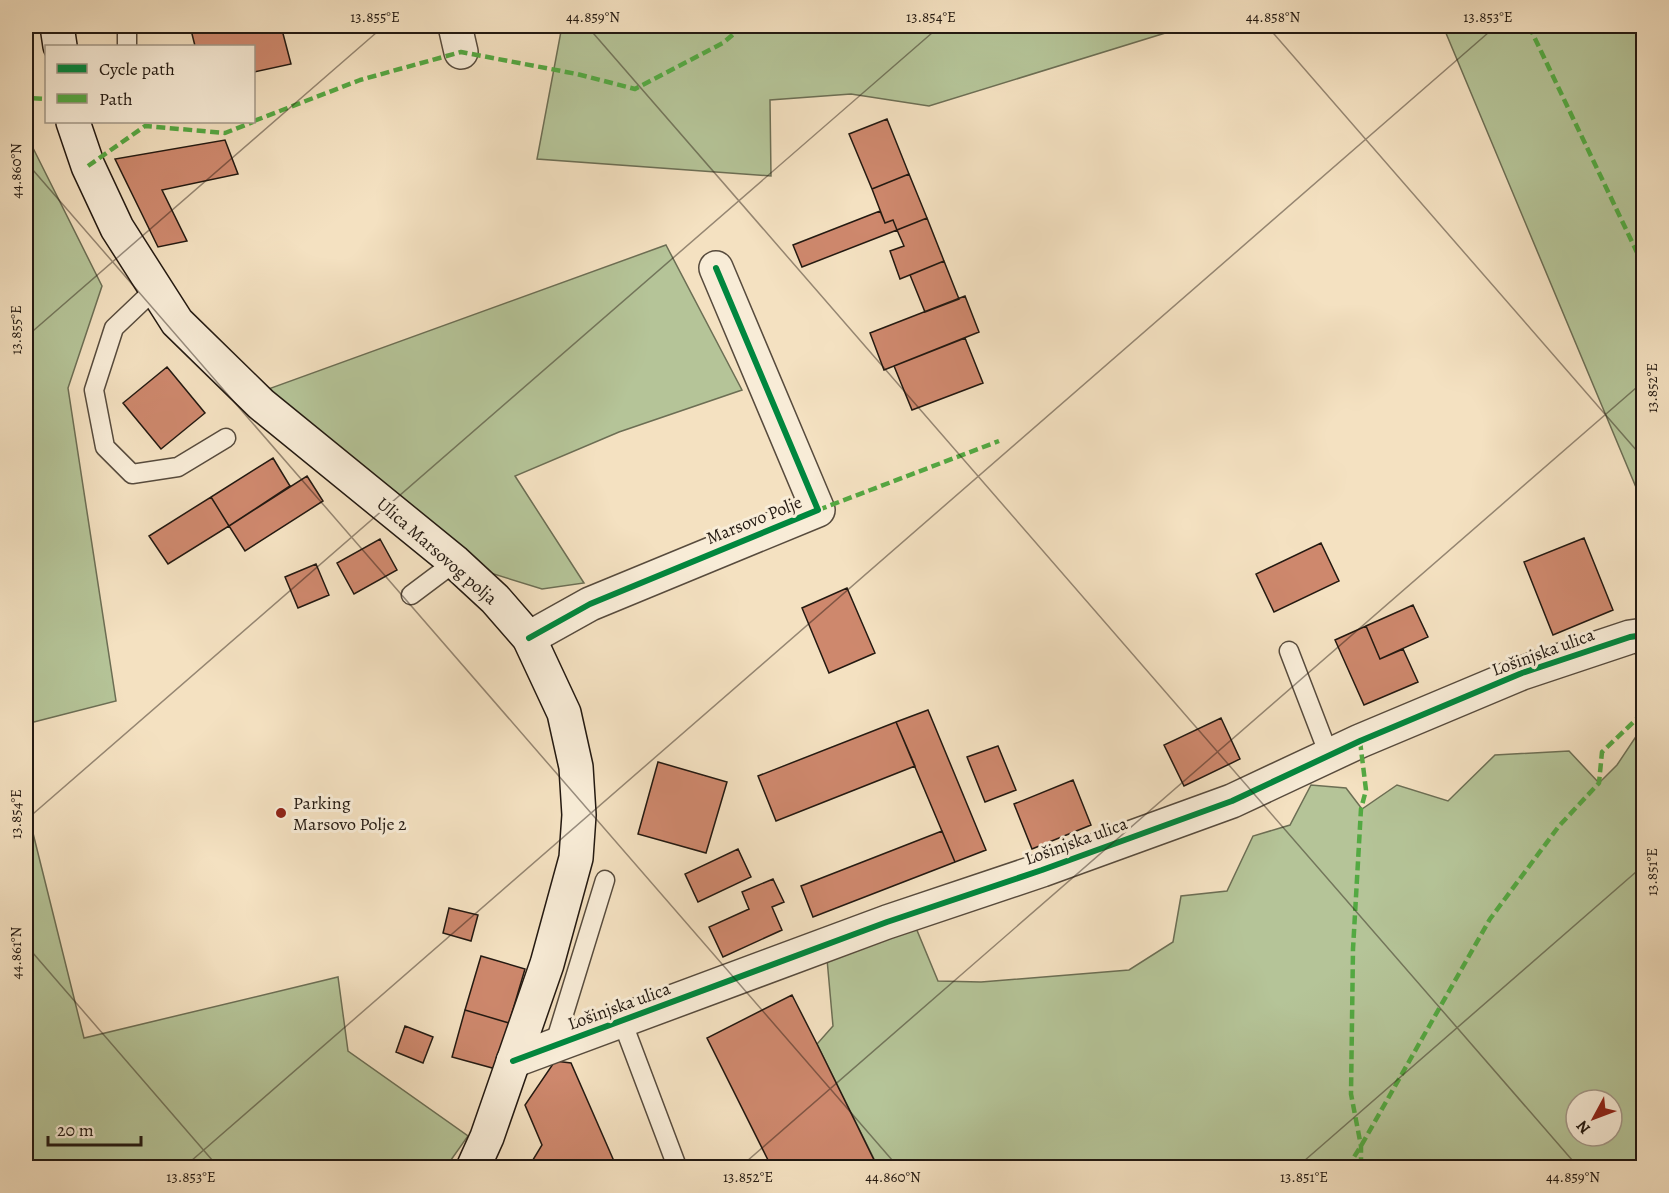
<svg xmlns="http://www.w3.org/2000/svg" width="1669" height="1193" viewBox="0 0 1669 1193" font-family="Alegreya,serif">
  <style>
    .green { fill: #b5c498; stroke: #6c6e54; stroke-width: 1.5; fill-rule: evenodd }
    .building { fill: #ce886d; stroke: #231911; stroke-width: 1.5 }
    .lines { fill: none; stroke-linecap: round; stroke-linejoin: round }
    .service-casing { stroke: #574b3d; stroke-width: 21 }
    .minor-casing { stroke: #574b3d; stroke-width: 36 }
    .secondary-casing { stroke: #231911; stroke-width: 36 }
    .service { stroke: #f8ecd7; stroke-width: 18 }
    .minor { stroke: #f8ecd7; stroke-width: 33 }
    .secondary { stroke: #f8ecd7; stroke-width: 33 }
    .quiet { stroke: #53a942; stroke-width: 4.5; stroke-dasharray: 9 4.5; stroke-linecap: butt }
    .cycleway-casing { stroke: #f8ecd7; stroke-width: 10 }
    .cycleway { stroke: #00873e; stroke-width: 6 }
    .ticks { fill: none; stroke: #231911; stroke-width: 1.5; stroke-opacity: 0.45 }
    .poi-dot { fill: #8f2418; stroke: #f8ecd7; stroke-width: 2 }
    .labels { text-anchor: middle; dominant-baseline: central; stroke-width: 6; stroke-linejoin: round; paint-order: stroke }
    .street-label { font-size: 18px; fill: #231911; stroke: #f8ecd7 }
    .poi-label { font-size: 18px; fill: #231911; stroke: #f8ecd7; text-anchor: start }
    .neatline { fill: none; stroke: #231911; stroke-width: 2 }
    .ticks-label { font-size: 15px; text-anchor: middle; fill: #231911 }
  </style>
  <rect width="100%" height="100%" fill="#f4e1c1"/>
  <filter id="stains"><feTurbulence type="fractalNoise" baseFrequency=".00333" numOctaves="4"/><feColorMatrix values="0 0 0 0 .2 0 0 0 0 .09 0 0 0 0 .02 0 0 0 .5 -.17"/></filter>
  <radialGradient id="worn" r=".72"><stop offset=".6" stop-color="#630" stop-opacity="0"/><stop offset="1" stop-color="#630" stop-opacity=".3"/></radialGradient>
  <path class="green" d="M 562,26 L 1188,26 L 929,106 L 851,94 L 770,100 L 771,176 L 537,159 Z
    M 1443,26 L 1643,26 L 1643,504 Z
    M 26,134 L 102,286 L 68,388 L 116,701 L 26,724 Z
    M 666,245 L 742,390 L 619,432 L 515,476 L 584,583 L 542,589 L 455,562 L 252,395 Z
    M 1643,726 L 1643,1167 L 878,1167 L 817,1044 L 833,1026 L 827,959 L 916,928 L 938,981 L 981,982 L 1129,970 L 1173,942 L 1181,896 L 1227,891 L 1253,836 L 1290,825 L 1311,785 L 1346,788 L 1362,809 L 1397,785 L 1448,801 L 1495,755 L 1569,751 L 1599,783 L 1617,765 ZM 1576,1100 L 1612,1100 L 1612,1136 L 1576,1136 Z
    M 26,805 L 84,1038 L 338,977 L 348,1051 L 468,1136 L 446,1167 L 26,1167 Z"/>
  <path class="building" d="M 190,26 L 281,26 L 291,64 L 254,72 L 254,46 L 195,46 Z
    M 887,119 L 909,174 L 872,189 L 849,134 Z
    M 225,140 L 238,174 L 162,190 L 187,241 L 158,247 L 115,159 Z
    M 909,174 L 927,218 L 897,230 L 893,220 L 885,223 L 872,189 Z
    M 880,211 L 885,223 L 893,220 L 897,230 L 802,267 L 793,245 Z
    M 927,218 L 944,261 L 900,279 L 890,251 L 904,246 L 897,230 Z
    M 944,261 L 959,299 L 925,312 L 910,275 Z
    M 965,296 L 979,332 L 884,370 L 870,333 Z
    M 965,338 L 983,383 L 912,410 L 894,366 Z
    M 167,367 L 205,413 L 161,449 L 123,403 Z
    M 273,458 L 290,486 L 229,526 L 211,497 Z
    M 307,476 L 323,501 L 245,551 L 229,526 Z
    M 211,497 L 229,526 L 168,564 L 149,536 Z
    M 1584,538 L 1613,610 L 1553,635 L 1524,562 Z
    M 380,539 L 397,570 L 354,594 L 337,563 Z
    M 1321,543 L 1339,581 L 1274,612 L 1256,574 Z
    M 316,564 L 329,595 L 298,608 L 285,577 Z
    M 847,588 L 875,653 L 829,673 L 802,608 Z
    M 1413,605 L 1428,637 L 1380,659 L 1366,626 Z
    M 1366,626 L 1380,659 L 1403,649 L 1418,682 L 1364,705 L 1335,640 Z
    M 928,710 L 986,850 L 955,862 L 896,722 Z
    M 1221,718 L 1240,759 L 1184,786 L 1164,745 Z
    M 896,722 L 915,766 L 776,821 L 758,776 Z
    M 998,746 L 1016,790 L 985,802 L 967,757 Z
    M 658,762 L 727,782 L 706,853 L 638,834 Z
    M 1073,780 L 1091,825 L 1032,849 L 1014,804 Z
    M 942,831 L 955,862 L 813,917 L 801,886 Z
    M 738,849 L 751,877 L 698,902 L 685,874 Z
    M 773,879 L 784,902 L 772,907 L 782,930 L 723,957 L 709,927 L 749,909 L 742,892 Z
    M 449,908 L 478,915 L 471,941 L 443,933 Z
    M 481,956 L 525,969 L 509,1023 L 465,1010 Z
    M 792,995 L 817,1044 L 878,1168 L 772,1168 L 707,1038 Z
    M 465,1010 L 509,1023 L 496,1069 L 452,1057 Z
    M 405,1026 L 433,1037 L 423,1063 L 396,1052 Z
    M 555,1061 L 571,1063 L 617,1168 L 528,1168 L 542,1145 L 525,1105 Z"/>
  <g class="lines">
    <defs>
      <path id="service" d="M 127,46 L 127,26
        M 155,289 L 114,328 L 94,390 L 105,447 L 132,474 L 178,467 L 226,438
        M 411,595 L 455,562
        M 1289,651 L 1329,755
        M 622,1021 L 676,1164 L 673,1168
        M 554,1046 L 605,880"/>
      <path id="minor" d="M 455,26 L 461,52
        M 529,638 L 590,604 L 818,510 L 716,268
        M 513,1061 L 887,922 L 1042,870 L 1232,801 L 1360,741 L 1522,673 L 1630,637 L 1644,635"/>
      <path id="secondary" d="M 57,26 L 60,46
        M 73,122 L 88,166 L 117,228 L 177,322 L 261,404 L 455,562 L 495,599 L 529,638 L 564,713 L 576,767 L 579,815 L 576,858 L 547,964 L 487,1137 L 473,1168"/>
    </defs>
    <use href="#service" class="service-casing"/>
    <use href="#minor" class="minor-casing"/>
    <use href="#secondary" class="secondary-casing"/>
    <use href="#service" class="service"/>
    <use href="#minor" class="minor"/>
    <use href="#secondary" class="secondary"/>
    <path class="quiet" d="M 1529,26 L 1644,267
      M 26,89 L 29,98 L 46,99
      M 254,121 L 360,80 L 461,52 L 577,74 L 635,89 L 723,43 L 743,26
      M 88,166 L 145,126 L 225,133 L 253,122
      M 818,510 L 999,441
      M 1360,741 L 1366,790 L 1361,809 L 1353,949 L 1351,1094 L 1361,1146 L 1361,1168
      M 1347,1168 L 1361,1146 L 1490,919 L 1559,826 L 1599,783 L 1602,752 L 1644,712"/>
    <defs>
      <path id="cycleway" d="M 529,638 L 590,604 L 818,510 L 716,268
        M 513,1061 L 887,922 L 1042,870 L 1232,801 L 1360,741 L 1522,673 L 1630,637 L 1644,635"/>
    </defs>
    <use href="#cycleway" class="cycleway-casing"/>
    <use href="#cycleway" class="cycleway"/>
  </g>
  <path class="ticks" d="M 587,26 L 1579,1168M 1267,26 L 1644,459M 26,162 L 899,1168M 26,337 L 384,26M 26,820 L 940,26M 26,945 L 219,1168M 183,1168 L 1496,26M 739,1168 L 1644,381M 1296,1168 L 1644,865"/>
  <circle class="poi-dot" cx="281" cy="813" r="6"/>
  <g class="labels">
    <g class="street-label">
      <text transform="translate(754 520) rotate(-22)">Marsovo Polje</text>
      <text transform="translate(437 551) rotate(41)">Ulica Marsovog polja</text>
      <text transform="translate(1543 652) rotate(-20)">Lošinjska ulica</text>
      <text transform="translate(1076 841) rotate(-20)">Lošinjska ulica</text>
      <text transform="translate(619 1006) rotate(-20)">Lošinjska ulica</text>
    </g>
    <g class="poi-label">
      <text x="293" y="803">Parking<tspan x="293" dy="21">Marsovo Polje 2</tspan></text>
    </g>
  </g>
  <rect width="1669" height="1193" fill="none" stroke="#f4e1c1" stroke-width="66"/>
  <rect x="45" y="45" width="210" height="78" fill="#f8ecd7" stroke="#a39888" stroke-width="1.5"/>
  <rect x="57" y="64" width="30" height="9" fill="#00873e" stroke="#a39888" stroke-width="1.5"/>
  <text x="99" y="75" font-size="18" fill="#231911">Cycle path</text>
  <rect x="57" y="94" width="30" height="9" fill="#53a942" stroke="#a39888" stroke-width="1.5"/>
  <text x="99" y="105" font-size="18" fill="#231911">Path</text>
  <g transform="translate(1594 1118) rotate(229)"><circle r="28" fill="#f8ecd7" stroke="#a39888" stroke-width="1.5"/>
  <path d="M0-4.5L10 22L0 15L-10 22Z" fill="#8f2418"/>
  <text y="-9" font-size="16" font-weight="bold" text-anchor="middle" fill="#231911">N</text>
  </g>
  <path d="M48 1136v9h93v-9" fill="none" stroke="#231911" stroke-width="3"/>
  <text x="57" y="1136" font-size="18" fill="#231911" stroke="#f8ecd7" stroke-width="4.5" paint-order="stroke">20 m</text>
  <rect x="33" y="33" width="1603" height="1127" class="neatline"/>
  <g class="ticks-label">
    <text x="375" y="22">13.855°E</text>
    <text x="593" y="22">44.859°N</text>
    <text x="931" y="22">13.854°E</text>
    <text x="1273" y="22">44.858°N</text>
    <text x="1488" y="22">13.853°E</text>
    <text transform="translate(16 171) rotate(-90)" y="5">44.860°N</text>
    <text transform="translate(16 330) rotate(-90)" y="5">13.855°E</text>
    <text transform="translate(1652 388) rotate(-90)" y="5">13.852°E</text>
    <text transform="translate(16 814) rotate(-90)" y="5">13.854°E</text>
    <text transform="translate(1652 872) rotate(-90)" y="5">13.851°E</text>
    <text transform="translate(16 953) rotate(-90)" y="5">44.861°N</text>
    <text x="191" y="1182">13.853°E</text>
    <text x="748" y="1182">13.852°E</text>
    <text x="893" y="1182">44.860°N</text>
    <text x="1304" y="1182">13.851°E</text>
    <text x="1573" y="1182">44.859°N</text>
  </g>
  <rect width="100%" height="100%" filter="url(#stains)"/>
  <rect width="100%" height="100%" fill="url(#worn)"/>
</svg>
